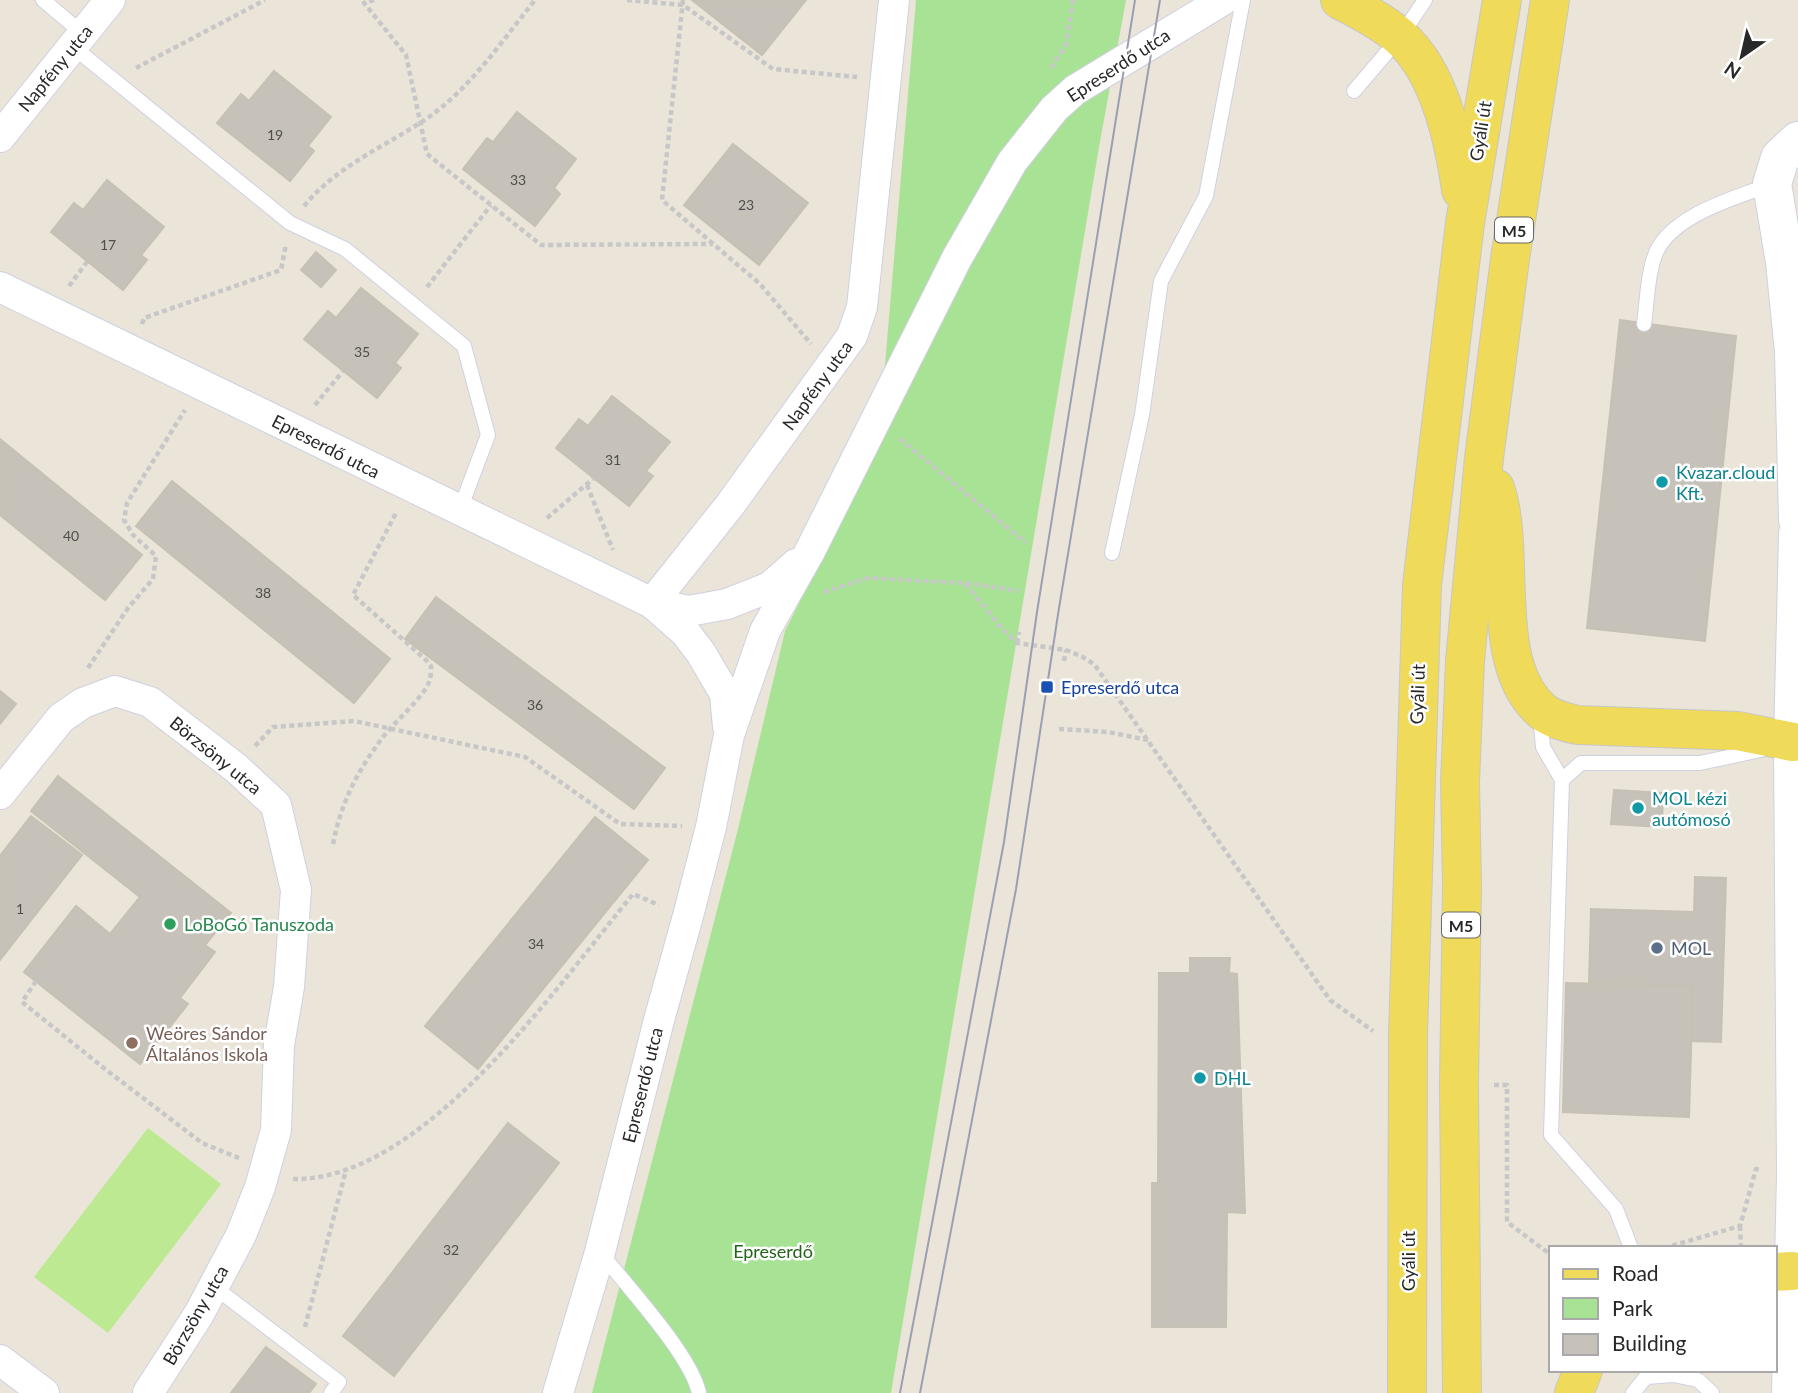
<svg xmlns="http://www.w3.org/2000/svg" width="1798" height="1393" viewBox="0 0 1798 1393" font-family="Lato,sans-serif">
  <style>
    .green { fill: #a8e295 }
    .pitch { fill: #bce991 }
    .building { fill: #c6c1b9; stroke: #c6c1b3; stroke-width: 2 }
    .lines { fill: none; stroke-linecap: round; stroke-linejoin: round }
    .lane-casing { stroke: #cfd0e1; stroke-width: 16 }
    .street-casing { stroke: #cfd0e1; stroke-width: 32 }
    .secondary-casing { stroke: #cfd0e1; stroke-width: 40 }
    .primary-casing { stroke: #c7c7c7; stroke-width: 40 }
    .path { stroke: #c7c7c7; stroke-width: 4.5; stroke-dasharray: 5 3.5; stroke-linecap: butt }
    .lane { stroke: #fff; stroke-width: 14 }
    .street { stroke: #fff; stroke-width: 30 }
    .secondary { stroke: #fff; stroke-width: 38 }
    .primary { stroke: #f0da59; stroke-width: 38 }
    .tram { stroke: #9c9eb2; stroke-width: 2 }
    .culture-dot { fill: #0f9aa8; stroke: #fff; stroke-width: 2.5 }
    .transit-dot { fill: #1a4fb4; stroke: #fff; stroke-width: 2.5 }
    .leisure-dot { fill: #2e9e5b; stroke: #fff; stroke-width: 2.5 }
    .service-dot { fill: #5c6f8a; stroke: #fff; stroke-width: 2.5 }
    .education-dot { fill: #8d6e63; stroke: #fff; stroke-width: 2.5 }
    .labels { text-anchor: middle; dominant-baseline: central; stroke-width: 5; stroke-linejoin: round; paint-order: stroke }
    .number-label { font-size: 14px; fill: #504e4c }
    .shield { fill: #fff; stroke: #686868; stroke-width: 2 }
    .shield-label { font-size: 16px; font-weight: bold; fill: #282828 }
    .street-label { font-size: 18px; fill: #282828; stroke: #fff }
    .culture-label { font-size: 18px; fill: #0d838f; stroke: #fff; text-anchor: start }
    .transit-label { font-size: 18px; fill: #164399; stroke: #fff; text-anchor: start }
    .leisure-label { font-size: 18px; fill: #27864d; stroke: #fff; text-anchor: start }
    .service-label { font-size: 18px; fill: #4e5e75; stroke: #fff; text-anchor: start }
    .education-label { font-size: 18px; fill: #785e54; stroke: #fff; text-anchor: start }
    .park-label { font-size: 18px; fill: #226419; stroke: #fff }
  </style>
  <rect width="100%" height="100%" fill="#ebe5d9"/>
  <path class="green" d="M 916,0 L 1126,0 L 1099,147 L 891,1393 L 592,1393 L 738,829 L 785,631 L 878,447 Z"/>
  <path class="pitch" d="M 148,1128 L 221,1184 L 108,1333 L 34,1277 Z"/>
  <path class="building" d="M 692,0 L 806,0 L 762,55 Z
    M 274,71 L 331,117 L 308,146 L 314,151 L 290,181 L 217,123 L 241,94 L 249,101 Z
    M 517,112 L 576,159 L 554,188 L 560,194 L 535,226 L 463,169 L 487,138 L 493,142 Z
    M 733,144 L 808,203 L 759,265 L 684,205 Z
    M 107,180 L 164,227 L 141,255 L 147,260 L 123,290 L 51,232 L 74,203 L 83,210 Z
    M 316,252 L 336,270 L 321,287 L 301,270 Z
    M 361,288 L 418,334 L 395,363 L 401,368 L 377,398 L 304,339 L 328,311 L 336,318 Z
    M 1620,320 L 1736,336 L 1705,641 L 1587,628 Z
    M 612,396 L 670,442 L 646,471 L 653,476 L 629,506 L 556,448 L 579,419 L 588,426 Z
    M 0,439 L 142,555 L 105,600 L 0,515 Z
    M 172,481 L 390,659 L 354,703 L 136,526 Z
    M 436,597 L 665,768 L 634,809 L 405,639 Z
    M 0,691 L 16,704 L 0,724 Z
    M 58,776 L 231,913 L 205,945 L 215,952 L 180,998 L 188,1004 L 140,1064 L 24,972 L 76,906 L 110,934 L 140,897 L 31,811 Z
    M 1614,790 L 1663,793 L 1662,827 L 1611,824 Z
    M 31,816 L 82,855 L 0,960 L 0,856 Z
    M 595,817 L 648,860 L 478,1069 L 425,1026 Z
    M 1695,877 L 1726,878 L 1721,1042 L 1691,1041 L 1693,986 L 1589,983 L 1591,909 L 1694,912 Z
    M 1190,958 L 1230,958 L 1229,973 L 1237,974 L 1245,1213 L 1227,1212 L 1226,1327 L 1152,1327 L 1152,1183 L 1158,1183 L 1159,973 L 1190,973 Z
    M 1566,983 L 1693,986 L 1689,1117 L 1563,1112 Z
    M 508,1123 L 559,1163 L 394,1376 L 343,1336 Z
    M 266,1347 L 316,1384 L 309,1393 L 231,1393 Z"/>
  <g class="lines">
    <defs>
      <path id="lane" d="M 43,0 L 82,33
        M 72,46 L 290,223 L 345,249 L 464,346 L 488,435 L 459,512
        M 1354,91 L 1400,37 L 1425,0
        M 1644,324 C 1647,303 1647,279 1654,258 C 1666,217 1734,198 1770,185
        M 1112,553 L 1142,415 L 1161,281 L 1206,196 L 1243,0
        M 1540,715 L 1543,747 L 1562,780 L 1551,1135 L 1616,1209 L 1631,1248
        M 1562,780 L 1581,763 L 1700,763 L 1770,748
        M 600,1252 C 626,1285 691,1355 699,1393
        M 213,1286 L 339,1382 L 331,1393
        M 1633,1393 L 1646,1377 L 1673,1375 L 1698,1380 L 1712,1393"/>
      <path id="street" d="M 0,137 L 110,0
        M 0,287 L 652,603 L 685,632 L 701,653 L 725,694 L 728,727
        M 652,603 L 730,505 L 852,336 L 862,307 L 894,0
        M 653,604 L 689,611 L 727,604 L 770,587 L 796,564
        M 0,794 L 61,718 L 83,703 L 115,691 L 150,702 L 236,768 L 276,805 L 296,890 L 289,987 L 279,1045 L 276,1130 L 260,1187 L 241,1235 L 199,1314 L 148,1393
        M 0,1360 L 44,1393
        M 558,1393 L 600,1252 L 659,1020 L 688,916 L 711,827 L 729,735 L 765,631 L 809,553 L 957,258 L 1012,162 L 1054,109 L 1075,90 L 1223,0"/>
      <path id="secondary" d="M 1798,141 L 1780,158 L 1772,184 L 1785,262 L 1794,352 L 1798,520
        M 1791,1393 L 1796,1175 L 1793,742 L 1798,534"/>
      <path id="primary" d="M 1340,0 C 1360,10 1383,22 1400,37 C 1440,72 1454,140 1461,190
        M 1495,488 C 1517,551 1488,659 1539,708 C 1549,719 1565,722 1578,725 L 1738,731 L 1793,742
        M 1775,1272 L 1792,1271
        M 1407,1393 L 1408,1034 L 1422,585 L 1465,223 L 1502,0
        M 1462,1393 L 1459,1086 L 1462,884 L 1460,782 L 1465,661 L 1484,458 L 1510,259 L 1550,0
        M 1574,1393 L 1583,1370"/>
    </defs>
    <use href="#lane" class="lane-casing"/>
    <use href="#street" class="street-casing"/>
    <use href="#secondary" class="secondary-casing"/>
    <use href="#primary" class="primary-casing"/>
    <path class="path" d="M 374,0 L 364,3 L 406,55 L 427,154 L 541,245 L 713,244
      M 627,0 L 683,5 L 773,69 L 857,77
      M 683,0 L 662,200 L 760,284 L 811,344
      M 136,68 L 265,0
      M 1051,68 L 1066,45 L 1073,0
      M 304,206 C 337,166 384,147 426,119 C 470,89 502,41 535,0
      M 69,286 L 87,262
      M 427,287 L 491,205
      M 142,324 L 144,318 L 281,270 L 286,244
      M 315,405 L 343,371
      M 900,439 L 1026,543
      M 587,485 L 613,550
      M 547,518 L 594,478
      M 966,583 L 1019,591
      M 824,592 L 868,578 L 965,583 L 1002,629 L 1017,643 L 1066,650 L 1081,656 L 1094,664 L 1330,1000 L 1373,1031
      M 1017,643 L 1019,632
      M 1064,661 L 1066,650
      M 88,668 L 128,608 L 153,579 L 156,556 L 133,535 L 124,520 L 127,503 L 185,410
      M 1059,729 L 1108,732 L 1148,740
      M 255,746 L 273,727 L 354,721 L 525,757 L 620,824 L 682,826
      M 333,844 C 341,803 356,774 380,741 C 391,725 425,696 429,682 C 431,677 431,671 431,666 L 426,660 L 353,595 L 396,513
      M 36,981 L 22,1002 L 105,1069 L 202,1143 L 239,1158
      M 1494,1085 L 1507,1085 L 1507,1222 L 1551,1255
      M 293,1179 C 422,1182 558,985 633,894 L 659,905
      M 1740,1226 L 1741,1248
      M 1664,1248 L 1740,1226 L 1756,1169 L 1762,1170
      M 305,1327 L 346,1170"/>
    <use href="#lane" class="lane"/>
    <use href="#street" class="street"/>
    <use href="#secondary" class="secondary"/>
    <use href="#primary" class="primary"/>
    <path class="tram" d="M 900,1393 L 1004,842 L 1037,612 L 1135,0
      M 920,1393 L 1016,889 L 1059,608 L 1160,0"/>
  </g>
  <g class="culture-dot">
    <circle cx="1662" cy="482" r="7"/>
    <circle cx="1638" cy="808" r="7"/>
    <circle cx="1200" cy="1078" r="7"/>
  </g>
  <rect class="transit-dot" x="1040" y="680" width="14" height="14" rx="3.5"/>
  <circle class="leisure-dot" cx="170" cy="924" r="7"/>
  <circle class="service-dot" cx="1657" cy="948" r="7"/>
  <circle class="education-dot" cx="132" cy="1043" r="7"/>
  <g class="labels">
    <g class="number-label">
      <text x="275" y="134">19</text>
      <text x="518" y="179">33</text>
      <text x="746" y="204">23</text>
      <text x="108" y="244">17</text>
      <text x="362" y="351">35</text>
      <text x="613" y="459">31</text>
      <text x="71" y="535">40</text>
      <text x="263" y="592">38</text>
      <text x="535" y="704">36</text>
      <text x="20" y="908">1</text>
      <text x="536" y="943">34</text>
      <text x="451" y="1249">32</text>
    </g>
    <g class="shield">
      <rect x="1495" y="217.5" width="38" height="25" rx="5"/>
      <rect x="1442" y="912.5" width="38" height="25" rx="5"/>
    </g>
    <g class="shield-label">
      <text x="1514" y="230">M5</text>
      <text x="1461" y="925">M5</text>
    </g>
    <g class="street-label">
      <text transform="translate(1118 65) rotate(-33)">Epreserdő utca</text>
      <text transform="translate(55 68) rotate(-51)">Napfény utca</text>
      <text transform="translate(1480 131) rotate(-81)">Gyáli út</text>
      <text transform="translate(817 385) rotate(-54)">Napfény utca</text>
      <text transform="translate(326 446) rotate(27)">Epreserdő utca</text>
      <text transform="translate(1417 694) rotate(-88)">Gyáli út</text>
      <text transform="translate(216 755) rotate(39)">Börzsöny utca</text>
      <text transform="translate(642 1085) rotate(-76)">Epreserdő utca</text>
      <text transform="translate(1408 1261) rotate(-90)">Gyáli út</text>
      <text transform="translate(195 1315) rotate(-60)">Börzsöny utca</text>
    </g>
    <g class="culture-label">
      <text x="1676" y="472">Kvazar.cloud<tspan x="1676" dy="21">Kft.</tspan></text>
      <text x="1652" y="798">MOL kézi<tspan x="1652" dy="21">autómosó</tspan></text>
      <text x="1214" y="1078">DHL</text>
    </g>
    <g class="transit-label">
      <text x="1061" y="687">Epreserdő utca</text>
    </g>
    <g class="leisure-label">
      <text x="184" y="924">LoBoGó Tanuszoda</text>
    </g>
    <g class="service-label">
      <text x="1671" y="948">MOL</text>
    </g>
    <g class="education-label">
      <text x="146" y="1033">Weöres Sándor<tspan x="146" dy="21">Általános Iskola</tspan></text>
    </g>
    <g class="park-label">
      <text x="773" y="1251">Epreserdő</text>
    </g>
  </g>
  <rect x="1549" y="1246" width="228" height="126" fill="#ffffff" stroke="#a9a9a9" stroke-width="2"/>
  <rect x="1563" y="1269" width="35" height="10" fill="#f0da59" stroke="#a9a9a9" stroke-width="2"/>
  <text x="1612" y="1281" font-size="21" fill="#282828">Road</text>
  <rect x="1563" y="1298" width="35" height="21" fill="#a8e295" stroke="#a9a9a9" stroke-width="2"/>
  <text x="1612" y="1316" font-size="21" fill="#282828">Park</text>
  <rect x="1563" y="1334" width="35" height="21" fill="#c6c1b9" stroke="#a9a9a9" stroke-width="2"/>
  <text x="1612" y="1351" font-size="21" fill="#282828">Building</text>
  <g transform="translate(1742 56) rotate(214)" stroke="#ffffff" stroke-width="5" paint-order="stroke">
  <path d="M0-5L12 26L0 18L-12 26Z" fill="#282828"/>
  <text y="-10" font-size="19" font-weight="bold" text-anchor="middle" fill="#282828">N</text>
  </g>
</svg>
